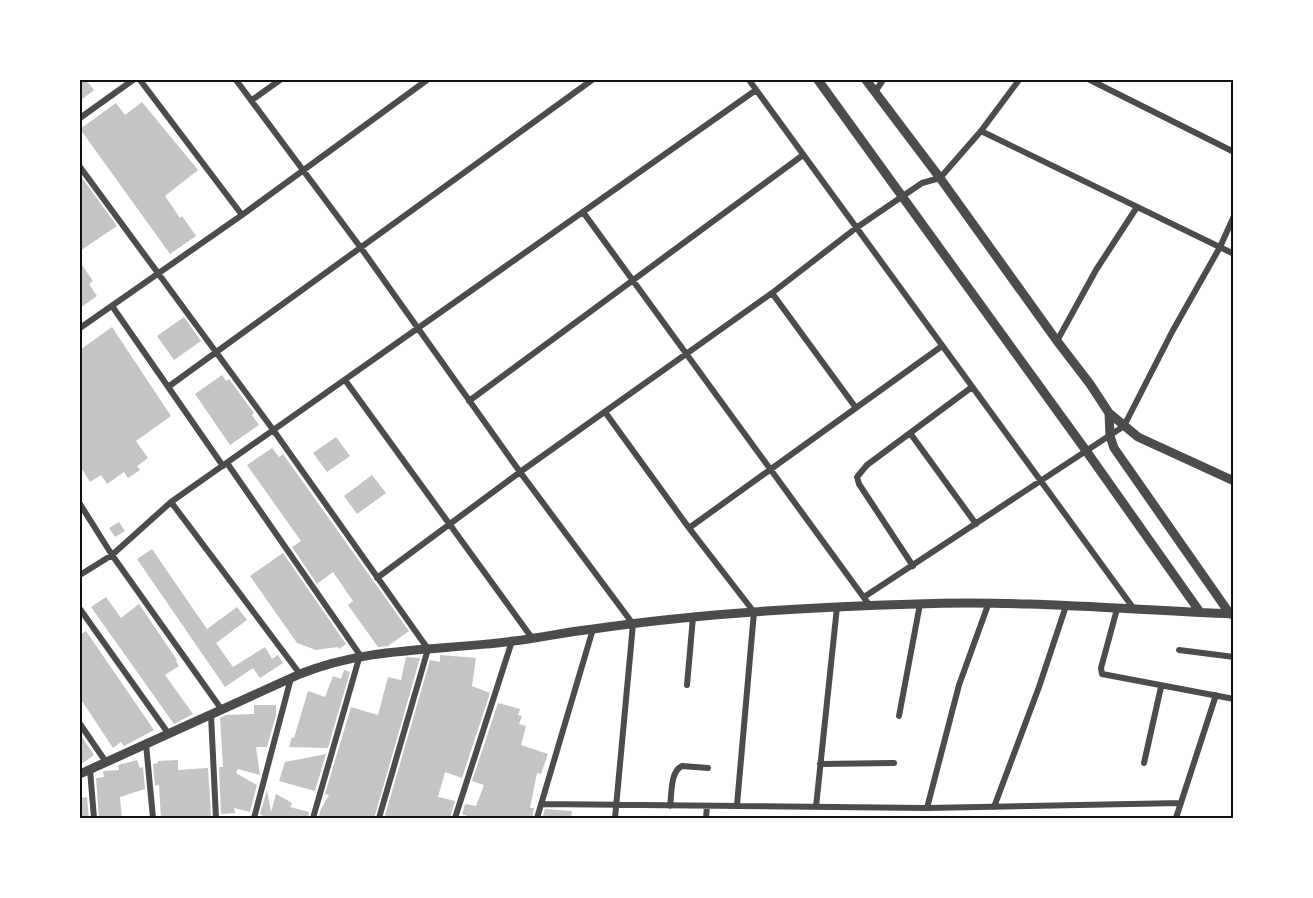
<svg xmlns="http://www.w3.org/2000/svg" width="1313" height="898" viewBox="0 0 1313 898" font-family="'Noto Serif',serif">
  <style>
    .building { fill: #c4c4c4 }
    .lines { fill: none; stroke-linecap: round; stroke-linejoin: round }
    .minor { stroke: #4c4c4c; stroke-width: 6 }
    .tertiary { stroke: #4c4c4c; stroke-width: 9 }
    .neatline { fill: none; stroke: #111; stroke-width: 2 }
  </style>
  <rect width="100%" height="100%" fill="#fff"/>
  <path class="building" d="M 80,80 L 86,80 L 94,90 L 80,101 Z
    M 142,102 L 198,170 L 165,196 L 180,218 L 182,216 L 196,236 L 170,254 L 80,129 L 116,103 L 125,115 Z
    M 80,175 L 117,226 L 80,251 Z
    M 80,262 L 93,281 L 89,284 L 97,296 L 80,308 Z
    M 184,317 L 201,341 L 174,360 L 157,336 Z
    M 112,327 L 171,416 L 136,441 L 148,458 L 137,466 L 140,470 L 128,478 L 124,472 L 107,484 L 101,475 L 90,482 L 80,466 L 80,350 Z
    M 222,375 L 226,381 L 229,379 L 254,413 L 252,415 L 259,425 L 230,445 L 195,394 Z
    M 336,437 L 350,456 L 327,472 L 313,453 Z
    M 272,448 L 279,457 L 283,454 L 409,631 L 388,646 L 378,647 L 348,605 L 353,601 L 333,572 L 317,584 L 292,547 L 301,541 L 247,465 Z
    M 372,475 L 386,493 L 357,514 L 344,496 Z
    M 119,522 L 125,531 L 115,537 L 109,528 Z
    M 152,549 L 207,629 L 237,607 L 247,620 L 216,643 L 233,667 L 265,647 L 272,659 L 278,655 L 283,663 L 260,678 L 253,668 L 225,687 L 137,559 Z
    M 283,553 L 346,644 L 339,649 L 338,647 L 316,650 L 297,643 L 250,576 Z
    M 106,597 L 121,618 L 139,604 L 177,660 L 176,661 L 179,666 L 165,675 L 193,714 L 174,724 L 91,607 Z
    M 86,631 L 154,730 L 124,746 L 121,742 L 113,748 L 80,698 L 80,635 Z
    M 440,655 L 476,658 L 472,686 L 490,693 L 462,778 L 445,772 L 438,797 L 455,801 L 450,818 L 441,816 L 441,819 L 384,819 L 430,660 L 440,662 Z
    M 406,657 L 420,658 L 374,819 L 318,819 L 321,809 L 329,795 L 325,794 L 351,707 L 378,715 L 388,677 L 401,680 Z
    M 344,670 L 350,672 L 328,748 L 289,747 L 292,737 L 294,738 L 308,691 L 325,697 L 333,676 L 341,679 Z
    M 498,703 L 520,709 L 518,715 L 522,716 L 519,724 L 526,726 L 521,745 L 548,754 L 541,774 L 537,773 L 530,808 L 534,808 L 532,819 L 475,819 L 462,814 L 465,804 L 476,806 L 484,785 L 472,781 Z
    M 254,705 L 276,705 L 276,715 L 267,747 L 256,747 L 260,775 L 238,769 L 236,773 L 257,785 L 250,812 L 234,808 L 235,813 L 221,814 L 219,767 L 223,767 L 220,718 L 226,715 L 254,714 Z
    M 80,734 L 94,755 L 80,765 Z
    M 326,754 L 315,791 L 279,781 L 285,762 Z
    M 137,760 L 140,768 L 143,767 L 145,789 L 120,797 L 122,819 L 99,819 L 96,778 L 104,777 L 103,771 L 119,770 L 118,765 Z
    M 178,760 L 178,770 L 208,768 L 211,816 L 161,819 L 159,785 L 155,786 L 153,764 L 158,763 L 158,761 Z
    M 267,790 L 271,812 L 276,794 L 292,803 L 290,807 L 309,812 L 308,819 L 268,819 L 260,814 Z
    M 87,797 L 89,819 L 80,819 L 80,798 Z
    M 545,809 L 572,811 L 571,819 L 542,819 Z"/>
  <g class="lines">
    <path class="minor" d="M 140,80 L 242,215
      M 236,80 L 361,248 L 520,472 L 633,624 L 615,818
      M 749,80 L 1134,609
      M 1090,80 L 1234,152
      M 875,92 L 883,80
      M 252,100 L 280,80
      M 80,118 L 133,80
      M 981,131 L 1234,254
      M 80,167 L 274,431 L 428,649 L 379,818
      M 583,212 L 870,606
      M 772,293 L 856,408
      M 112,306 L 223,466
      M 80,328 L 242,215 L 427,80
      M 1057,341 L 1096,270 L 1137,207
      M 345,380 L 532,638
      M 168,387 L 592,80
      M 469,401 L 803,155
      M 605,412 L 689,528 L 754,612 L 737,805
      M 910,433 L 976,524
      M 227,463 L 360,655 L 313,818
      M 171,502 L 300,674
      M 80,504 L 112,555 L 222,710
      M 689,528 L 942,346
      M 913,566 L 859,484 L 857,477 L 867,465 L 972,387
      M 80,575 L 112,555 L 171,502 L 756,90
      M 377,578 L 520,472 L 772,293 L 856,228 L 922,183 L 940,178 L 981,131 L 1019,80
      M 864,597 L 1124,426 L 1172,332 L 1220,247 L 1234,216
      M 80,609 L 168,733
      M 1117,609 L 1101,668 L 1102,674 L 1234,699
      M 1179,650 L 1234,657
      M 687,685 L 693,617
      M 211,715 L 216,818
      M 899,716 L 920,604
      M 80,724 L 106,762
      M 146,744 L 153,818
      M 1144,763 L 1161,687
      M 820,764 L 894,763
      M 90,770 L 94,818
      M 542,804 L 927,808 L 1181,803
      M 670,806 C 672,793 670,772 682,766 L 708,768
      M 816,807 L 837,607
      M 994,807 L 1039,687 L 1066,606
      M 927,808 L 959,685 L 988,605
      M 254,818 L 291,678
      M 455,818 L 512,641
      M 537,818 L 593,629
      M 706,818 L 707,806
      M 1176,818 L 1216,695"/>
    <path class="tertiary" d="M 818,80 L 1087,452 L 1200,612
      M 866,80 L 940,178 L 1057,341 L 1090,384 L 1109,413 L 1138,437 L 1234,481
      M 1109,413 L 1110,436 L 1114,448 L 1230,614
      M 80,774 L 300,674 C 369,646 441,651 514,641 C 540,638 566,632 593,629 C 700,613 809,607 917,604 C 1022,600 1129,610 1234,614"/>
  </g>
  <rect width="1313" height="898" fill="none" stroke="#ffffff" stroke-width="162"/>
  <rect x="81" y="81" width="1151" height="736" class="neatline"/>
</svg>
